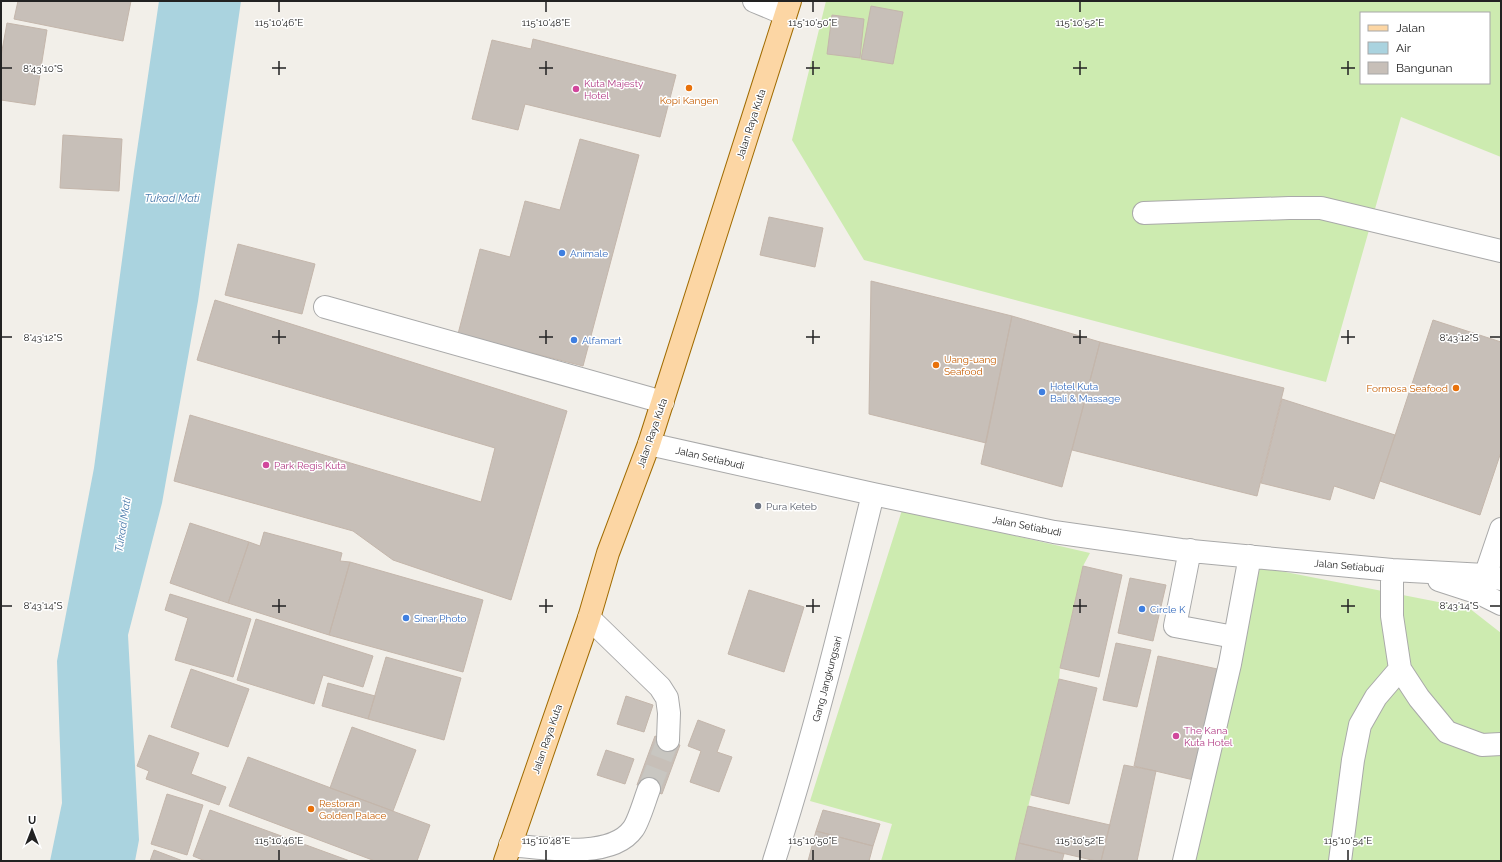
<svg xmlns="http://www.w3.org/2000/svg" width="1502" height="862" viewBox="0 0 1502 862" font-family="Raleway,sans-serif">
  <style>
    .grass { fill: #cdebb0; fill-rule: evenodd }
    .water { fill: #aad3df }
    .building { fill: #c7bfb8; stroke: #c4b6ab }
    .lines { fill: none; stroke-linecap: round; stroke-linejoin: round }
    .minor-tunnel { stroke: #c8c6c1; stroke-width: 22; stroke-dasharray: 22 11; stroke-linecap: butt }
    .minor-casing { stroke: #a9a9a9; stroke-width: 24 }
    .major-casing { stroke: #a06b00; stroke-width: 24 }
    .minor { stroke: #fff; stroke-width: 22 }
    .major { stroke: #fcd6a4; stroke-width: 22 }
    .ticks { fill: none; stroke: #222; stroke-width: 1.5 }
    .food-dot { fill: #e8710a; stroke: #fff; stroke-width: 1.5 }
    .hotel-dot { fill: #d1479c; stroke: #fff; stroke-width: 1.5 }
    .shop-dot { fill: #3f7fe0; stroke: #fff; stroke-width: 1.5 }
    .worship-dot { fill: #6b7280; stroke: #fff; stroke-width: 1.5 }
    .labels { text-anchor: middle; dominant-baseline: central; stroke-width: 3; stroke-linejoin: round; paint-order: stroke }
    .hotel-label { font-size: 10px; fill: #b23c85; stroke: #fff; text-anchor: start }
    .food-label { font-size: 10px; fill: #c56008; stroke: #fff; text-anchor: start }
    .street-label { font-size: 10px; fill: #222; stroke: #fff }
    .shop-label { font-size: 10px; fill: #366cbe; stroke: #fff; text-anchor: start }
    .worship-label { font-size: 10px; fill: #5b616d; stroke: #fff; text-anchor: start }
    .water-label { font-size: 11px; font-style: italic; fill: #4a7aab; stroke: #fff }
    .ticks-label { font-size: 10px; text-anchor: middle; fill: #222; stroke: #fff; stroke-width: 3; stroke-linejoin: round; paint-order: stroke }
  </style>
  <rect width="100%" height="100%" fill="#f2efe9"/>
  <path class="grass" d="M 826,1 L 1501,1 L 1501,157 L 1401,117 L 1326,382 L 864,260 L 792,140 ZM 1361,13 L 1489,13 L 1489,83 L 1361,83 Z
    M 902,510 L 1090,553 L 1083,566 L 1060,668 L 1059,679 L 1015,861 L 881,861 L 892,824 L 810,801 Z
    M 1260,567 L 1469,608 L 1501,633 L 1501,861 L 1193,861 Z"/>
  <path class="water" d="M 159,1 L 241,1 L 198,301 L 162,503 L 128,635 L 139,840 L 135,861 L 50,861 L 62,803 L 57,661 L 94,468 L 134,171 Z"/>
  <path class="building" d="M 18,1 L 131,1 L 123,41 L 14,19 Z
    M 871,6 L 903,12 L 893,64 L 861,59 Z
    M 832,15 L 864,19 L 860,58 L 827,54 Z
    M 7,23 L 47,30 L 35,105 L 1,100 L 1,56 Z
    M 533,39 L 676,75 L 660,137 L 525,104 L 518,130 L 472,119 L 492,40 L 531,49 Z
    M 63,135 L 122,139 L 119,191 L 60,188 Z
    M 580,139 L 639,155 L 583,366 L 458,334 L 480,249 L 510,257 L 525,201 L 560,210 Z
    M 769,217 L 823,228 L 815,267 L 760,255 Z
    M 238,244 L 315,264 L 302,314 L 225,295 Z
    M 871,281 L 1012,316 L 986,443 L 869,414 Z
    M 215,300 L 567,411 L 511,600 L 393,560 L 353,531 L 174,481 L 190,415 L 481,502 L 495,448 L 197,360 Z
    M 1012,316 L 1100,342 L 1062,487 L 981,464 Z
    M 1433,320 L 1501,342 L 1501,452 L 1480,515 L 1380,481 Z
    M 1100,342 L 1284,388 L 1257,496 L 1072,450 Z
    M 1282,399 L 1395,435 L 1374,499 L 1334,486 L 1330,500 L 1261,483 Z
    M 190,523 L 249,542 L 228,603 L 170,583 Z
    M 264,532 L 342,553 L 340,561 L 350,562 L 329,635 L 228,603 L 249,542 L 260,546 Z
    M 350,562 L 483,600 L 463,672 L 329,635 Z
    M 1083,566 L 1122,575 L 1099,677 L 1060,668 Z
    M 1130,578 L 1166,585 L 1153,641 L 1118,633 Z
    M 749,590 L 804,607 L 784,672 L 728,654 Z
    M 170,594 L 251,619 L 233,677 L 175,660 L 188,618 L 165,610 Z
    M 256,619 L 373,656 L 363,687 L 323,675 L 314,704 L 237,680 Z
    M 1116,643 L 1151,650 L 1137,707 L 1103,700 Z
    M 1158,656 L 1222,670 L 1198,781 L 1134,766 Z
    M 386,657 L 461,678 L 444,740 L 368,719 Z
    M 191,669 L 249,689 L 228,747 L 171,727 Z
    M 1059,679 L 1097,688 L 1069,804 L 1031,795 Z
    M 328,683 L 375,696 L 368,719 L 322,706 Z
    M 626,696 L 653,705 L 644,732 L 617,724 Z
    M 698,720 L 725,730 L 717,752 L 732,757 L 719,792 L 690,782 L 701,751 L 688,746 Z
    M 352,727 L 416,750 L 393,811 L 330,788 Z
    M 149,735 L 199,753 L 191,774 L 226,787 L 219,805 L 146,779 L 149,771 L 137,766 Z
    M 655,736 L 680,745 L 662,794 L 637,785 Z
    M 606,750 L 634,759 L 625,784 L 597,775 Z
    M 248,757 L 430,825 L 417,861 L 375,861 L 229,806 Z
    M 1124,765 L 1156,771 L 1137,861 L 1101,861 Z
    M 167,794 L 203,805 L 187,855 L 151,844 Z
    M 1028,806 L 1110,825 L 1101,861 L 1096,861 L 1019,843 Z
    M 210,810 L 350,861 L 205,861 L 193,856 Z
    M 823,810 L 880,824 L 873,846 L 816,831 Z
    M 816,831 L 873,846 L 869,861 L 808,861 Z
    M 1019,843 L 1064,854 L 1062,861 L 1015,861 Z
    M 154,850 L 183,861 L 150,861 Z"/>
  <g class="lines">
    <path class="minor-tunnel" d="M 649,789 L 668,740"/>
    <defs>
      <path id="minor" d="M 754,1 L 785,14
        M 1144,213 L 1289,208 L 1321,208 L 1501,251
        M 325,307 L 663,402
        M 649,444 L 873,494 L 1054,532 L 1181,550 L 1392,570 L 1485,575 L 1501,579
        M 1190,550 L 1175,626 L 1234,637
        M 1392,570 L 1392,616 L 1400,669 L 1419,698 L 1447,732 L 1482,745 L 1501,744
        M 1439,580 L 1479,593 L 1501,604
        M 1481,588 L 1501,529
        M 589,618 L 660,687 L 667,698 L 669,713 L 668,740
        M 510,845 C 543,848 611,860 633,829 C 639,821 645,799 649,789
        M 774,861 C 813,740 843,617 873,494
        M 1184,861 L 1230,664 L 1250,556
        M 1340,861 L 1353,760 L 1360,725 L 1376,697 L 1400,669"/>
      <path id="major" d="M 505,861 L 589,618 L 608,553 L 649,444 L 790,1"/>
    </defs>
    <use href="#minor" class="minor-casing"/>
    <use href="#major" class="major-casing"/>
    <use href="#minor" class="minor"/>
    <use href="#major" class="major"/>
  </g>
  <path class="ticks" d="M 279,2 L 279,12M 546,2 L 546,12M 813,2 L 813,12M 1080,2 L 1080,12M 279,61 L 279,75M 546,61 L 546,75M 813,61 L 813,75M 1080,61 L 1080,75M 1348,61 L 1348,75M 2,68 L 12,68M 272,68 L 286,68M 539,68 L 553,68M 806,68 L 820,68M 1073,68 L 1087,68M 1341,68 L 1355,68M 279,330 L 279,344M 546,330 L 546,344M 813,330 L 813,344M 1080,330 L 1080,344M 1348,330 L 1348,344M 2,337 L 12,337M 272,337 L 286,337M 539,337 L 553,337M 806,337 L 820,337M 1073,337 L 1087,337M 1341,337 L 1355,337M 1490,337 L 1500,337M 279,599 L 279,613M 546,599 L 546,613M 813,599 L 813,613M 1080,599 L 1080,613M 1348,599 L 1348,613M 2,606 L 12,606M 272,606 L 286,606M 539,606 L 553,606M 806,606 L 820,606M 1073,606 L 1087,606M 1341,606 L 1355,606M 1490,606 L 1500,606M 279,850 L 279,860M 546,850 L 546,860M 813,850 L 813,860M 1080,850 L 1080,860M 1348,850 L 1348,860"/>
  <g class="food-dot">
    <circle cx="689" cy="88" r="4"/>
    <circle cx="936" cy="365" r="4"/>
    <circle cx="1456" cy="388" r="4"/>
    <circle cx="311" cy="809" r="4"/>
  </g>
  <g class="hotel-dot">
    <circle cx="576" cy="89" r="4"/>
    <circle cx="266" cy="465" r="4"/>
    <circle cx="1176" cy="736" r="4"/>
  </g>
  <g class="shop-dot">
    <circle cx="562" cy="253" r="4"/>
    <circle cx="574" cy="340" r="4"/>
    <circle cx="1042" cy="392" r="4"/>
    <circle cx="1142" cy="609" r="4"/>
    <circle cx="406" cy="618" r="4"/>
  </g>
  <circle class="worship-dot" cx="758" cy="506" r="4"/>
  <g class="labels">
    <g class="hotel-label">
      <text x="584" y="83">Kuta Majesty<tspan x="584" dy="12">Hotel</tspan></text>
      <text x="274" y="465">Park Regis Kuta</text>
      <text x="1184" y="730">The Kana<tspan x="1184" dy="12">Kuta Hotel</tspan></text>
    </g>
    <g class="food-label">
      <text x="689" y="100" text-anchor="middle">Kopi Kangen</text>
      <text x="944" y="359">Uang-uang<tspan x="944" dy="12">Seafood</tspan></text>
      <text x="1448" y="388" text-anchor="end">Formosa Seafood</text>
      <text x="319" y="803">Restoran<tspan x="319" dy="12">Golden Palace</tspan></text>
    </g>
    <g class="street-label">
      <text transform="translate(751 124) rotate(-72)">Jalan Raya Kuta</text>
      <text transform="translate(652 433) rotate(-71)">Jalan Raya Kuta</text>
      <text transform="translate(710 458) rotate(13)">Jalan Setiabudi</text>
      <text transform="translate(1027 526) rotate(11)">Jalan Setiabudi</text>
      <text transform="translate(1349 566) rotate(5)">Jalan Setiabudi</text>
      <text transform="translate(827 679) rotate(-75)">Gang Jangkungsari</text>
      <text transform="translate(547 739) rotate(-71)">Jalan Raya Kuta</text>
    </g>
    <g class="shop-label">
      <text x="570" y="253">Animale</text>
      <text x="582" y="340">Alfamart</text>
      <text x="1050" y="386">Hotel Kuta<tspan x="1050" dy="12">Bali &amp; Massage</tspan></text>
      <text x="1150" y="609">Circle K</text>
      <text x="414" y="618">Sinar Photo</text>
    </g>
    <g class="worship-label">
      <text x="766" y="506">Pura Keteb</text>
    </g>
    <g class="water-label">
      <text x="172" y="198">Tukad Mati</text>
      <text transform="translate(123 525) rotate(-81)">Tukad Mati</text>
    </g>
  </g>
  <g class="ticks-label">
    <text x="279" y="26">115°10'46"E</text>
    <text x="546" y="26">115°10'48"E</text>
    <text x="813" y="26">115°10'50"E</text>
    <text x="1080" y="26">115°10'52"E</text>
    <text x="43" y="72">8°43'10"S</text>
    <text x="43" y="341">8°43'12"S</text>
    <text x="1459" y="341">8°43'12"S</text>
    <text x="43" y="609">8°43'14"S</text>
    <text x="1459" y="609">8°43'14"S</text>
    <text x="279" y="844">115°10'46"E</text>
    <text x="546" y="844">115°10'48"E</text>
    <text x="813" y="844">115°10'50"E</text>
    <text x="1080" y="844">115°10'52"E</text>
    <text x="1348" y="844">115°10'54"E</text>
  </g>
  <rect width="1502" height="862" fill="none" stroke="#222222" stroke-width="4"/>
  <rect x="1360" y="12" width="130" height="72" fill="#ffffff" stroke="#a7a7a7"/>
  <rect x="1368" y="25" width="20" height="6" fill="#fcd6a4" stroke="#a7a7a7"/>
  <text x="1396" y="32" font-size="12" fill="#222222">Jalan</text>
  <rect x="1368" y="42" width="20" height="12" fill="#aad3df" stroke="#a7a7a7"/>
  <text x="1396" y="52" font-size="12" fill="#222222">Air</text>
  <rect x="1368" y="62" width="20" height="12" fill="#c7bfb8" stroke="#a7a7a7"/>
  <text x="1396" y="72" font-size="12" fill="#222222">Bangunan</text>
  <g transform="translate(32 830)" stroke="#ffffff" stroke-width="3" paint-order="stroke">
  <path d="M0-3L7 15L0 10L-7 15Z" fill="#222222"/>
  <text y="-6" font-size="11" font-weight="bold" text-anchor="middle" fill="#222222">U</text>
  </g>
</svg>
